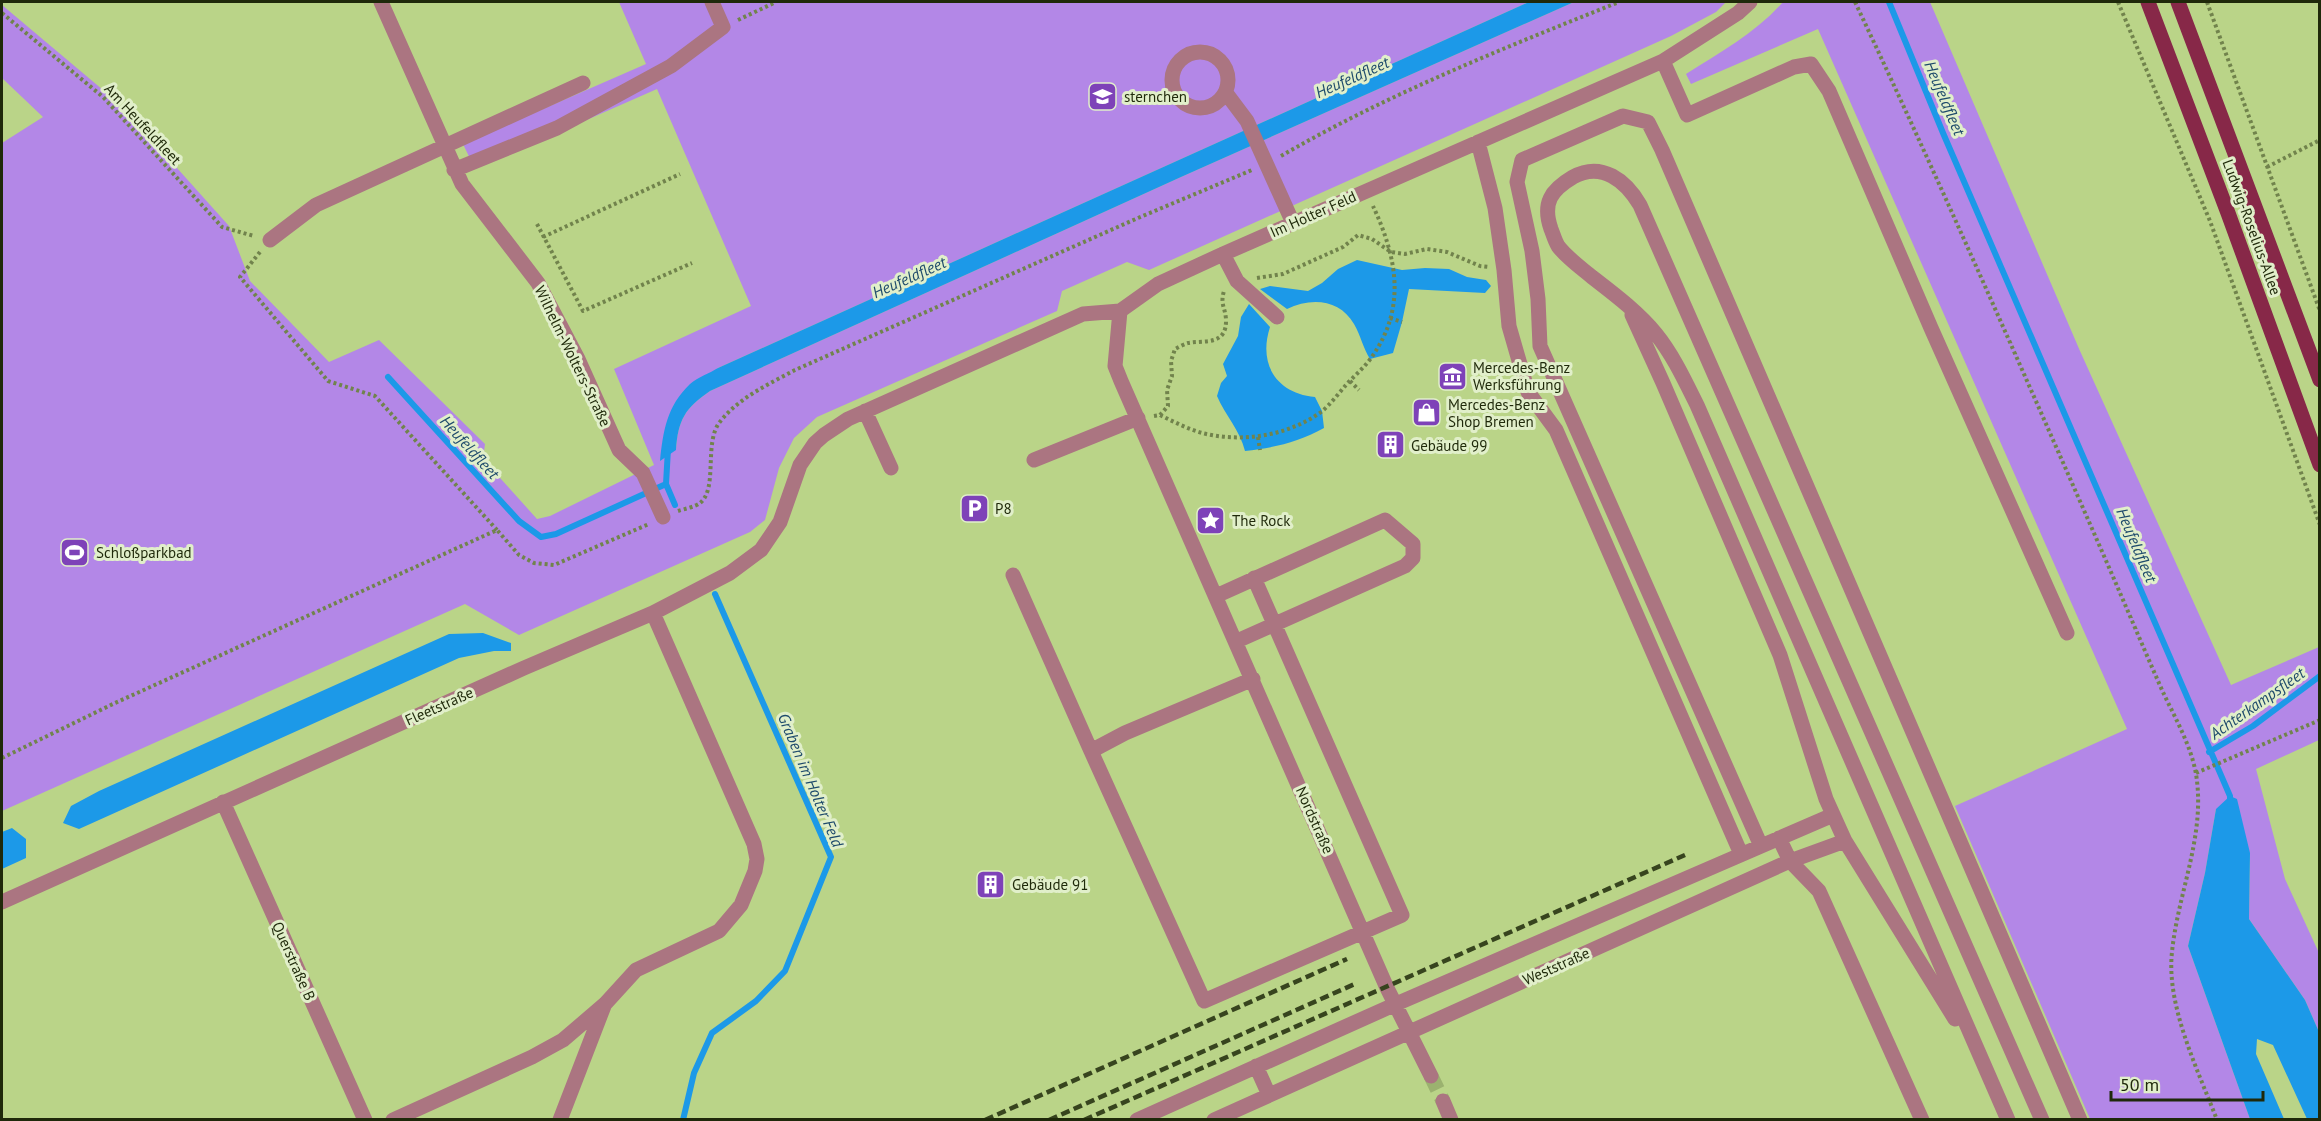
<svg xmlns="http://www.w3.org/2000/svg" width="2321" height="1121" viewBox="0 0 2321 1121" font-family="'PT Sans',sans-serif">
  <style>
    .green { fill: #b387e7 }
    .water { fill: #1c99e8 }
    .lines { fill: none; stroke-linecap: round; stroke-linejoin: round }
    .stream { stroke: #1c99e8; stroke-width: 6 }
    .minor-tunnel { stroke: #9bb26f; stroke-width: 15; stroke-dasharray: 15 8; stroke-linecap: butt }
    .path { stroke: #71834c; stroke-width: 4; stroke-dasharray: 3 3; stroke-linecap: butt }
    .minor { stroke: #ab7581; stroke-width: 15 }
    .major { stroke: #872848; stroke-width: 15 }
    .rail { stroke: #37441e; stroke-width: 4.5; stroke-dasharray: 9 4.5; stroke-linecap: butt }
    .labels { text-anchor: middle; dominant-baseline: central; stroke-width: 6; stroke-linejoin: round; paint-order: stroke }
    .poi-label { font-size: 15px; fill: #1f290a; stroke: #e1efca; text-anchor: start }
    .street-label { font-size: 15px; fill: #1f290a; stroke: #e1efca }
    .water-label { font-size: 16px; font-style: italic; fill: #1e4a6b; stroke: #e1efca }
  </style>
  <rect width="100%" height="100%" fill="#bad488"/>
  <path class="green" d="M 619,2 L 1529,2 L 718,368 L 673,406 L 676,450 C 678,420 685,408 710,391 L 1181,177 L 1574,2 L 1726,2 L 1716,12 L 1671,36 L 1149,270 L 1127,262 L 1062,291 L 1057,311 L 817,417 L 794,438 L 779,468 L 765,520 L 750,532 L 519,635 L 465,604 L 2,811 L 2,143 L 43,117 L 2,78 L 2,5 L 103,90 L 177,168 L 229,226 L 250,281 L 329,362 L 379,340 L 485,444 L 483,459 L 537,519 L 550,516 L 654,465 L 614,369 L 751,306 L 657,89 L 475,169 L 463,144 L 646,64 Z
    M 1783,2 L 1930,2 L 2080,351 L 2231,685 L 2319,647 L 2319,740 L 2256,769 L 2285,879 L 2319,953 L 2319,1032 L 2305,1000 L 2249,919 L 2250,853 L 2216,809 L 2205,873 L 2188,946 L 2250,1119 L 2090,1119 L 1955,806 L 2127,729 L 1818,29 L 1691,84 L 1686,74 C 1721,52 1757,32 1783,2 Z"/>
  <path class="water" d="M 1529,2 L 1574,2 L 1181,177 L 710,391 C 685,408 678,420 676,450 L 660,461 C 663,431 667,406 690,384 C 698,377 710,373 718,368 Z
    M 1357,260 L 1402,270 L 1425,268 L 1449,269 L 1467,277 L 1486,280 L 1491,286 L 1485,293 L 1409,289 L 1402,322 L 1393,353 L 1370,359 C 1363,348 1361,336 1354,324 C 1340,299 1311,297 1287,309 L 1260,289 L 1270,286 L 1308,291 L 1322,283 L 1338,269 Z
    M 1249,304 L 1270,327 C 1258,364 1276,393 1315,397 L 1322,411 L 1324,428 C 1298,442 1274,448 1245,451 C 1240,430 1225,415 1217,396 L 1221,383 L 1227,376 L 1223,364 L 1238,336 L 1241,317 Z
    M 483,633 L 511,643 L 511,651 L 494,651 L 459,658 L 79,829 L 63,823 L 71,806 L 99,791 L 449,634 Z
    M 2230,796 L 2237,799 L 2250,853 L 2249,919 L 2305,1000 L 2319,1032 L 2319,1119 L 2307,1119 L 2273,1045 L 2257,1039 L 2256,1054 L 2284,1119 L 2250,1119 L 2188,946 L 2205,873 L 2216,809 Z
    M 12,828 L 26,839 L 26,858 L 2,869 L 2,832 Z"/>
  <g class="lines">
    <path class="stream" d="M 1889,2 L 1943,133 L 2230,796 L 2230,804
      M 388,377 L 519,521 L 541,537 L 556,534 L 666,484
      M 668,449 L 666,484 L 675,505
      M 2209,752 L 2253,726 L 2320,676
      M 683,1120 L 694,1073 L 712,1033 L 756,1001 L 785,971 L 831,857 L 715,594"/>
    <path class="minor-tunnel" d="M 1431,1076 L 1443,1101"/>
    <path class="path" d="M 1855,2 C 1939,180 2018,360 2097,540 C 2119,590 2140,640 2162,690 C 2174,716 2191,745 2196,774 C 2206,835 2178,892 2172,952 C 2166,1006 2198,1070 2217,1120
      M 2118,2 L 2210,221 L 2320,525
      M 2207,2 L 2320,311
      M 2,13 L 103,97 L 222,227 L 254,236
      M 738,20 L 776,2
      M 1281,156 C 1388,94 1504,48 1619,2
      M 2267,167 L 2320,140
      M 537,224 L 583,311 L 692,263
      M 543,237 L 680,174
      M 260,252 L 240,277 L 328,381 L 375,396 L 497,530
      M 1257,278 L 1283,274 L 1343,247 L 1358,235 L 1372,239 L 1391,252 L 1405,254 L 1427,249 L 1447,252 L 1480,266 L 1489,267
      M 1390,318 L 1402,322
      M 1350,381 L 1359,390
      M 1160,415 C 1174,422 1188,429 1202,433 C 1241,443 1288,436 1321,412 C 1330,405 1338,394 1346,385 C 1354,376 1364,368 1371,358 C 1407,308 1397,258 1373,206
      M 1154,416 L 1160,415 L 1168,406 L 1167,390 L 1172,376 L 1171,361 L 1175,349 C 1179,347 1184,344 1188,343 C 1205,340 1227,346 1226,319 C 1225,307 1220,304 1224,291
      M 1258,437 L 1260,450
      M 678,511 C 684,509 695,507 700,503 C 718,489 704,444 719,423 C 738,398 769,384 795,370 L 1138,218 L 1252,170
      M 2,758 L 115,703 L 497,530 L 519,555 L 534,563 L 554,565 L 649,524
      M 2196,773 L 2320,720"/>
    <path class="minor" d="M 381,2 L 462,184 L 538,283 L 578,359 L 619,450 L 643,473 L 663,517
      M1172 80a28 28 0 1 1 56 0a28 28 0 1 1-56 0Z
      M 1663,61 L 1687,115 L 1794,67 L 1811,64 L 1829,91 L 1931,328 L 2067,633
      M 1226,93 L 1247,121 L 1293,223
      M 1478,142 L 1495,208 L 1504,270 L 1509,326 L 1528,392 L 1556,430 L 1741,854
      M 454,170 L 557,128 L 671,66 L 723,27 L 712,2
      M 270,240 L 316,205 L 583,83
      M 1223,254 L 1237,281 L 1277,317
      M 1632,315 L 1663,383 L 1780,655 L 1826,799 L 1845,841 L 1955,1019
      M 865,411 L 891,468
      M 1034,460 L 1138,418
      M 1013,575 L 1091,751
      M 1216,596 L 1385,520 L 1413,544 L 1413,558 L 1405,566 L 1237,641
      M 1253,679 L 1125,733 L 1091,751 L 1204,1001 L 1402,915 L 1254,578
      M 223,802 L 365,1120
      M 1779,838 L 1790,861 L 1819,891 L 1922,1120
      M 1761,846 L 1540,346 L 1538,299 L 1532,251 L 1517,182 L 1522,160 L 1623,116 L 1648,122 L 1662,150 L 2080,1120
      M 2,902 L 524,668 L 653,613 L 730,573 L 761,550 L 780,522 L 800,465 L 815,443 L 824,435 L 848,419 L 1083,314 L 1120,311
      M 1256,1066 L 1269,1095
      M 1431,1076 L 1387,988 L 1121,381 L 1115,366 L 1120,311 L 1158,284 L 1223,254 L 1663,61 L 1738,13 L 1750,2
      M 1443,1101 L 1451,1120
      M 393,1120 L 532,1057 L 563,1040 L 605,1004 L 636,970 L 719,931 L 741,905 L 755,871 L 757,859 L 754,844 L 653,613
      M 560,1120 L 604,1006
      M 1137,1120 L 1396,1004 L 1833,815
      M 1214,1120 L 1790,861 L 1845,841
      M 2008,1120 L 1697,405 C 1685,381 1673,355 1656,334 C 1638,312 1614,294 1592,277 C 1580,267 1566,257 1558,246 C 1555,241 1553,234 1551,229 C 1542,203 1551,190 1573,177 C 1602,161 1626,181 1640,205 L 2042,1120"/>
    <path class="major" d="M 2148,2 L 2228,213 L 2320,465
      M 2178,2 L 2320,380"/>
    <path class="rail" d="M 985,1120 L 1347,959
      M 1049,1120 L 1357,983
      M 1084,1120 L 1685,855"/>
  </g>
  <defs>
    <symbol id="school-square" viewBox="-11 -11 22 22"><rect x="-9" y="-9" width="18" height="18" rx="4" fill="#7e42b8" stroke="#e1efca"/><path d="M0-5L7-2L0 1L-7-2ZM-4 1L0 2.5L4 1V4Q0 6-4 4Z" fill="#fff"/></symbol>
    <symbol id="museum-square" viewBox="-11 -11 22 22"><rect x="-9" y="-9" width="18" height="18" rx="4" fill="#7e42b8" stroke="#e1efca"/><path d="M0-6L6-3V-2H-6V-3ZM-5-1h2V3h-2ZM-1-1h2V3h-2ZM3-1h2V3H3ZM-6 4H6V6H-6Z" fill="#fff"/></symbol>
    <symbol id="shop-square" viewBox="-11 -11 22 22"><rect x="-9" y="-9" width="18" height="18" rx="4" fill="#7e42b8" stroke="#e1efca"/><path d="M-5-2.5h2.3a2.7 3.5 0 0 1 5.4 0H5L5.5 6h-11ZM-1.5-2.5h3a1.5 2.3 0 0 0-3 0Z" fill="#fff"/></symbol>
    <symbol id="building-square" viewBox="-11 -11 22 22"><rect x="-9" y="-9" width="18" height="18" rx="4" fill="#7e42b8" stroke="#e1efca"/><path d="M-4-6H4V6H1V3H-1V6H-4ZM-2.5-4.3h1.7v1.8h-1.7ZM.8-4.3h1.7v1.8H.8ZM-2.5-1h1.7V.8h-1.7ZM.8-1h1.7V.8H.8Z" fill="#fff"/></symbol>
    <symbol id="parking-square" viewBox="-11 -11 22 22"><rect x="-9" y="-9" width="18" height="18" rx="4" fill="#7e42b8" stroke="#e1efca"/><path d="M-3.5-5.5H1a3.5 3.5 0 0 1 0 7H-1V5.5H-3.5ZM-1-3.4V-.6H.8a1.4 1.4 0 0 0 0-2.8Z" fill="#fff"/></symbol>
    <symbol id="sight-square" viewBox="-11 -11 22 22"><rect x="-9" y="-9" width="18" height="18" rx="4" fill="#7e42b8" stroke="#e1efca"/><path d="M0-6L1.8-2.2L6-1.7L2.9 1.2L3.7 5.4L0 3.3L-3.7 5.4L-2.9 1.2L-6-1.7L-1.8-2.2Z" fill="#fff"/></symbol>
    <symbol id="stadium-square" viewBox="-11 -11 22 22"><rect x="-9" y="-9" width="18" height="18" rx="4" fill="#7e42b8" stroke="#e1efca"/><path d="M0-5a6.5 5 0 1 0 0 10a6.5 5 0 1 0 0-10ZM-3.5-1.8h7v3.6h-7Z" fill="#fff"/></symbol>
  </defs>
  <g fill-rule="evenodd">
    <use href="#school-square" x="1086" y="80" width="33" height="33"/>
    <use href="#museum-square" x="1436" y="360" width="33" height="33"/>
    <use href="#shop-square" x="1410" y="396" width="33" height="33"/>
    <use href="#building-square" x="1374" y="428" width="33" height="33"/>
    <use href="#parking-square" x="958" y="492" width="33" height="33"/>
    <use href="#sight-square" x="1194" y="504" width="33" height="33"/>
    <use href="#stadium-square" x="58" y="536" width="33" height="33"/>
    <use href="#building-square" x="974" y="868" width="33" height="33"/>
  </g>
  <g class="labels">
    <g class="poi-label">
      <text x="1124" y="96">sternchen</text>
      <text x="1473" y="367">Mercedes-Benz<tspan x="1473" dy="17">Werksführung</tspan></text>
      <text x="1448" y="404">Mercedes-Benz<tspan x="1448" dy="17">Shop Bremen</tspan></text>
      <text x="1411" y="445">Gebäude 99</text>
      <text x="995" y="508">P8</text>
      <text x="1232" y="520">The Rock</text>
      <text x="96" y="552">Schloßparkbad</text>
      <text x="1012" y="884">Gebäude 91</text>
    </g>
    <g class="street-label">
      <text transform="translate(143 124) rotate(47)">Am Heufeldfleet</text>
      <text transform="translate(1313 214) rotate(-24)">Im Holter Feld</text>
      <text transform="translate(2252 227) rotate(70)">Ludwig-Roselius-Allee</text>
      <text transform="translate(573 356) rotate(64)">Wilhelm-Wolters-Straße</text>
      <text transform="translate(439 706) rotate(-24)">Fleetstraße</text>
      <text transform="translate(1315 820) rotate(66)">Nordstraße</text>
      <text transform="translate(294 961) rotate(66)">Querstraße B</text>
      <text transform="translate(1556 966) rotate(-24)">Weststraße</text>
    </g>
    <g class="water-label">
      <text transform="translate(1352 77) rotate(-24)">Heufeldfleet</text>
      <text transform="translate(1945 98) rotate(67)">Heufeldfleet</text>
      <text transform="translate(909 277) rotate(-24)">Heufeldfleet</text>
      <text transform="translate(470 447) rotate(48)">Heufeldfleet</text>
      <text transform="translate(2137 545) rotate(67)">Heufeldfleet</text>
      <text transform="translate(2257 703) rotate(-35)">Achterkampsfleet</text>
      <text transform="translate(811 780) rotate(67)">Graben im Holter Feld</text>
    </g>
  </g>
  <rect width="2321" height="1121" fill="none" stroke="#1f290a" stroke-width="6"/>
  <path d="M2111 1091v9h152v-9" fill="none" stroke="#1f290a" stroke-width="3"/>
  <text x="2120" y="1091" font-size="18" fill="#1f290a" stroke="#e1efca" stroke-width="4.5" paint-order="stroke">50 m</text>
</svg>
